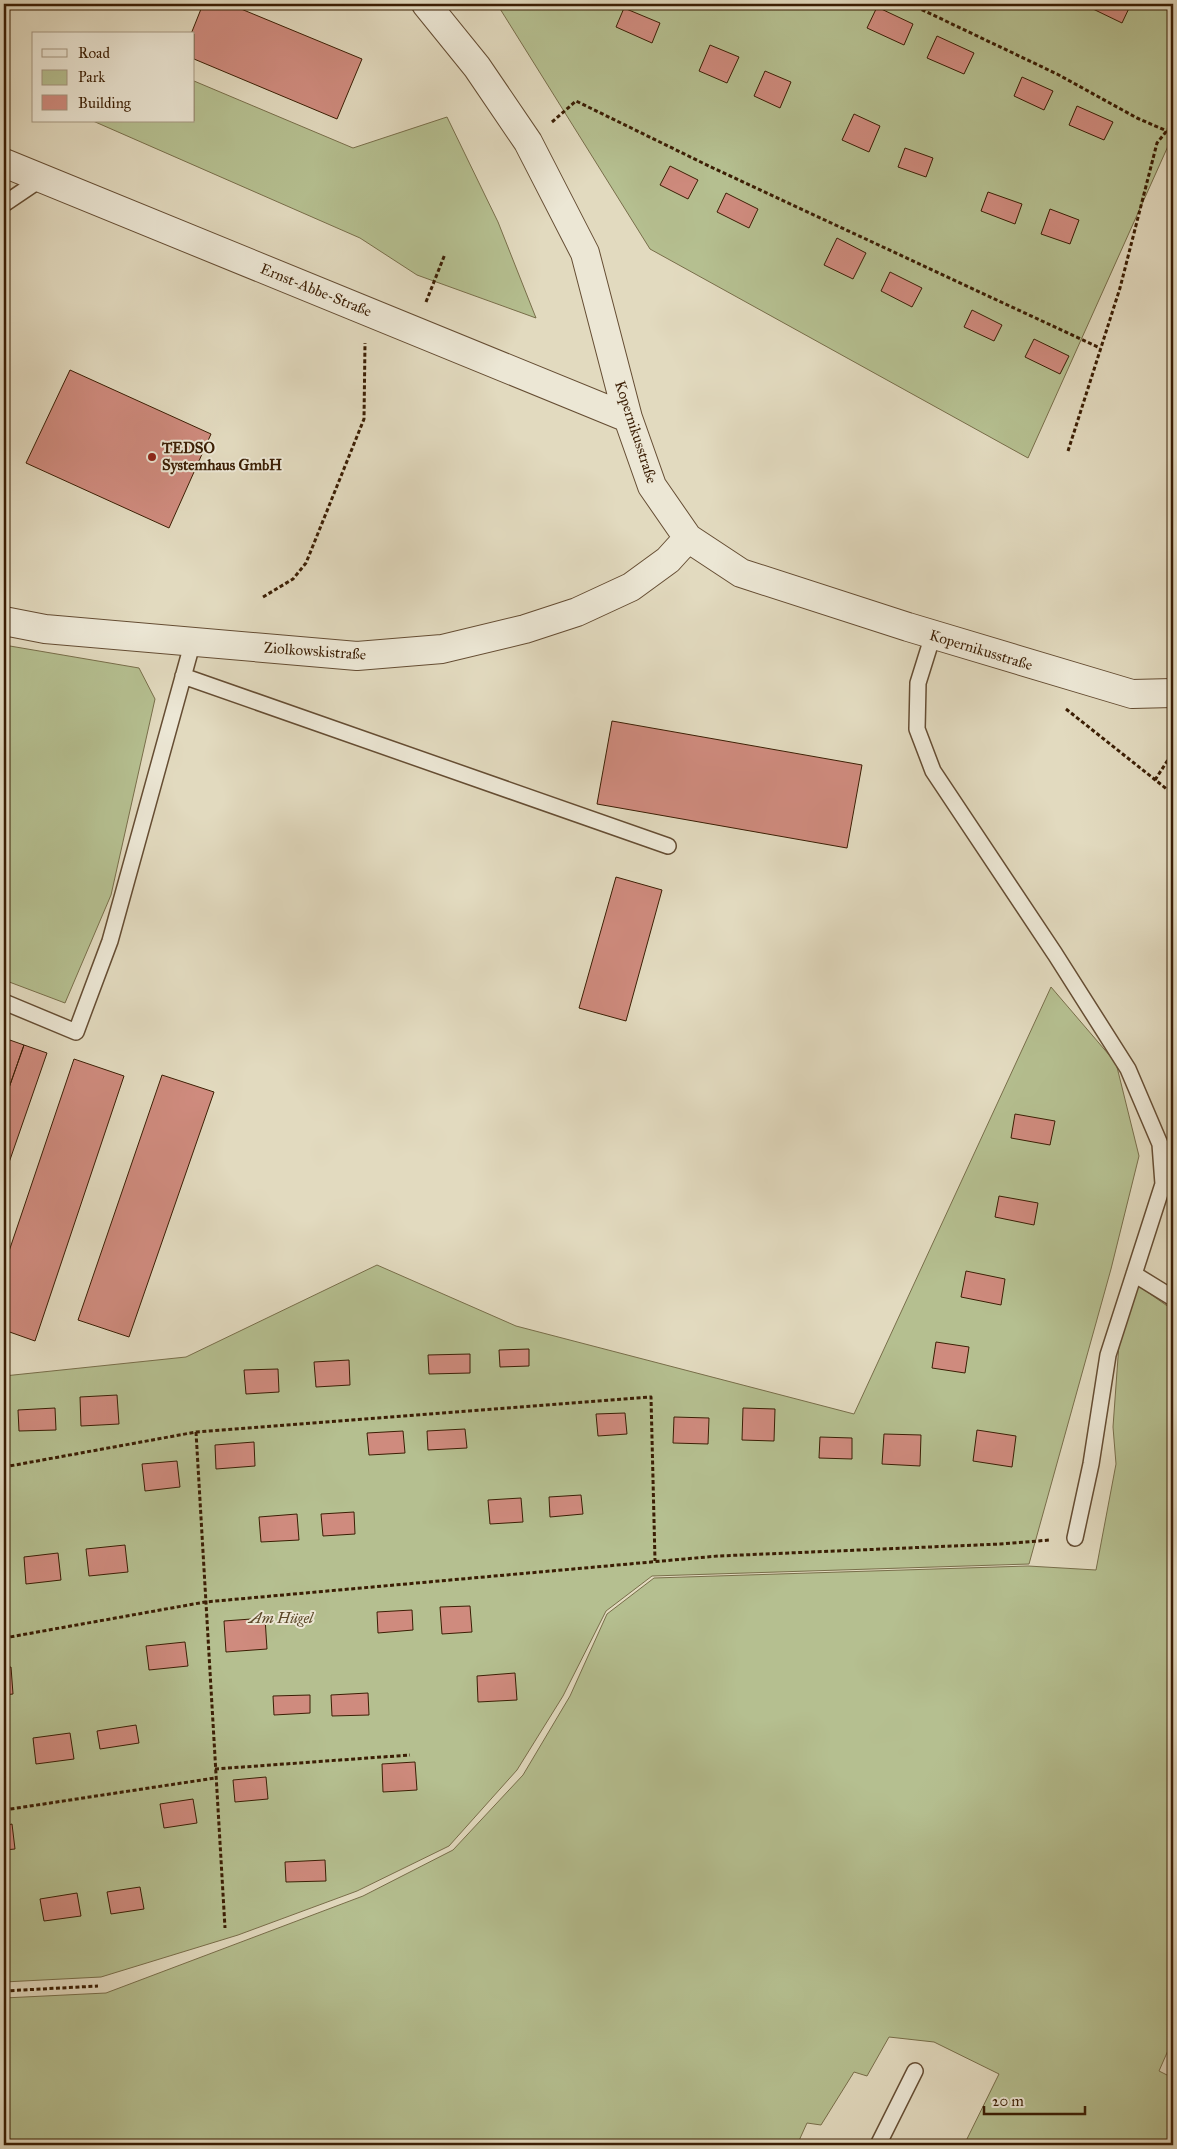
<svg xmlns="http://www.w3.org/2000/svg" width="1177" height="2149" viewBox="0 0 1177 2149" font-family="'IM FELL Great Primer',serif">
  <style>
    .green { fill: #b5bf90; stroke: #786e4a }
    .building { fill: #cf8b7e; stroke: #3b1e04 }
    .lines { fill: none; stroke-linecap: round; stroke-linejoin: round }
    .service-casing { stroke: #654d33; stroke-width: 18 }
    .minor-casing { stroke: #654d33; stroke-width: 30 }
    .path { stroke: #3b1e04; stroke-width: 3; stroke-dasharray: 4 2.5; stroke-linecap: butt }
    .service { stroke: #ece7d5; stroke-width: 15 }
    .minor { stroke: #ece7d5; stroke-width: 28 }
    .poi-dot { fill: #8f2418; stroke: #ece7d5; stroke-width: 2 }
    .labels { text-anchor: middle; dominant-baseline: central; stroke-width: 4; stroke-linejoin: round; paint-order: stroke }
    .street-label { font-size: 15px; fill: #3b1e04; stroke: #ece7d5 }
    .poi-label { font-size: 15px; font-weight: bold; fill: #3b1e04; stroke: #ece7d5; text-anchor: start }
    .park-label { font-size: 15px; font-style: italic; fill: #5a4627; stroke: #ece7d5 }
  </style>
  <rect width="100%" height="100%" fill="#e2dabf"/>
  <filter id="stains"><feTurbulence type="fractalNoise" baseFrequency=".004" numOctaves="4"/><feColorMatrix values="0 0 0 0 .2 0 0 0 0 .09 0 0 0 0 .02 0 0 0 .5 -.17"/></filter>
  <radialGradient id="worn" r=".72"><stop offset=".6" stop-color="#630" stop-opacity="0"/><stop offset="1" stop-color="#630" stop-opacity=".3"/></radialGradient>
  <path class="green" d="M 497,4 L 1173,4 L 1173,135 L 1028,458 L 650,249 Z
    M 194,81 L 353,148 L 447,117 L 498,222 L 536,318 L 417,275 L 360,238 L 93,121 L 194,121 Z
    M 4,645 L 139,668 L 155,699 L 111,895 L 65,1003 L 4,980 Z
    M 1051,987 L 1116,1063 L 1139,1156 L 1111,1269 L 1029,1564 L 652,1576 L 606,1611 L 563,1696 L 517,1770 L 449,1846 L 357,1891 L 238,1935 L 101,1977 L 4,1982 L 4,1376 L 186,1357 L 377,1265 L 516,1326 L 854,1414 Z
    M 1136,1284 L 1173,1310 L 1173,2039 L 1159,2071 L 1173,2078 L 1173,2145 L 964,2145 L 999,2074 L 934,2042 L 889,2037 L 867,2076 L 854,2072 L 821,2125 L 807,2123 L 797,2145 L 4,2145 L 4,1998 L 106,1993 L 363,1896 L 453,1850 L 523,1775 L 570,1696 L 607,1614 L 654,1578 L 1028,1566 L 1096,1570 L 1116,1464 L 1113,1427 L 1121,1316 Z"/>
  <path class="building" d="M 203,4 L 229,4 L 362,59 L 337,119 L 194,59 L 194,34 L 191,34 Z
    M 1096,4 L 1131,4 L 1122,23 L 1093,9 Z
    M 877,7 L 913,24 L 904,45 L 867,28 Z
    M 624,8 L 660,23 L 652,43 L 616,27 Z
    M 937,36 L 974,53 L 964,74 L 927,58 Z
    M 710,45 L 739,57 L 727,83 L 699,71 Z
    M 765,71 L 791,82 L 780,108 L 754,96 Z
    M 1022,77 L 1053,91 L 1044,110 L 1014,96 Z
    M 1077,106 L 1113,122 L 1104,140 L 1069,125 Z
    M 854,114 L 880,126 L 869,152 L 842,140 Z
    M 905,148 L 933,158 L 926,177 L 898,167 Z
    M 670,166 L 698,180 L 688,199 L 660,185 Z
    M 988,192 L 1022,204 L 1015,224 L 981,211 Z
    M 726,193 L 758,209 L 749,228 L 717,212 Z
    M 1050,209 L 1079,220 L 1070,244 L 1041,234 Z
    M 837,238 L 866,253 L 853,279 L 824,265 Z
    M 890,272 L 922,288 L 912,307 L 881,291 Z
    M 972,310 L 1002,325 L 994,341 L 964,327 Z
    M 1034,339 L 1069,356 L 1060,374 L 1025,357 Z
    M 70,370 L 211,434 L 169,528 L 26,463 Z
    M 612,721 L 862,765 L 847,848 L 597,804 Z
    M 616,877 L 662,890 L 626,1021 L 579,1008 Z
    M 4,1038 L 24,1045 L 4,1102 Z
    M 24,1045 L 47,1053 L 4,1177 L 4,1102 Z
    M 74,1059 L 124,1076 L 35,1341 L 4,1330 L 4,1266 Z
    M 162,1075 L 214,1092 L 129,1337 L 78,1320 Z
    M 1015,1114 L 1055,1121 L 1050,1145 L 1011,1138 Z
    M 999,1196 L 1038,1203 L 1034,1225 L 995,1217 Z
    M 966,1271 L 1005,1279 L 1001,1305 L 961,1297 Z
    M 936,1342 L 969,1347 L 965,1373 L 932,1368 Z
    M 529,1349 L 529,1366 L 500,1367 L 499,1350 Z
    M 470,1354 L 470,1373 L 429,1374 L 428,1355 Z
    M 349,1360 L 350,1385 L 316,1387 L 314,1362 Z
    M 278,1369 L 279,1392 L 246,1394 L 244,1370 Z
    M 117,1395 L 119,1424 L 81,1426 L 80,1397 Z
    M 55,1408 L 56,1430 L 19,1431 L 18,1410 Z
    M 743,1408 L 775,1409 L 774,1441 L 742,1440 Z
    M 625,1413 L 627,1434 L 598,1436 L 596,1414 Z
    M 674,1417 L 709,1418 L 708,1444 L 673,1443 Z
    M 465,1429 L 467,1448 L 428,1450 L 427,1431 Z
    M 977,1430 L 1016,1436 L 1012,1467 L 973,1461 Z
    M 403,1431 L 405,1453 L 369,1455 L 367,1433 Z
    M 884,1434 L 921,1435 L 920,1466 L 882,1464 Z
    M 820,1437 L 852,1438 L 852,1459 L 819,1458 Z
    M 254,1442 L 255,1466 L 216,1469 L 215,1445 Z
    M 177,1461 L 180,1487 L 145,1491 L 142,1464 Z
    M 581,1495 L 583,1514 L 550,1517 L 549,1497 Z
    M 521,1498 L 523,1522 L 490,1524 L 488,1500 Z
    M 354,1512 L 355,1534 L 323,1536 L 321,1514 Z
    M 297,1514 L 299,1540 L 261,1542 L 259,1517 Z
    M 125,1545 L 128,1572 L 89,1576 L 86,1549 Z
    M 58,1553 L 61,1580 L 26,1584 L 24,1557 Z
    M 470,1606 L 472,1632 L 442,1634 L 440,1607 Z
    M 412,1610 L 413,1630 L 378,1633 L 377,1612 Z
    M 265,1618 L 267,1649 L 226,1652 L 224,1621 Z
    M 185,1642 L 188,1666 L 149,1670 L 146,1646 Z
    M 11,1667 L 13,1694 L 4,1695 L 4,1668 Z
    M 515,1673 L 517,1700 L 478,1702 L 477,1676 Z
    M 368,1693 L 369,1715 L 332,1716 L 331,1695 Z
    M 310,1695 L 310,1713 L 274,1715 L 273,1696 Z
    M 136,1725 L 139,1743 L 100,1749 L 97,1731 Z
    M 70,1733 L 74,1759 L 36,1764 L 33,1738 Z
    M 415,1762 L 417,1790 L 383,1792 L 382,1764 Z
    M 266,1777 L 268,1799 L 235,1802 L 233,1780 Z
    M 193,1799 L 197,1823 L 164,1828 L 160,1804 Z
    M 12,1824 L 15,1849 L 4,1850 L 4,1826 Z
    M 325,1860 L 326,1881 L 286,1882 L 285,1862 Z
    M 140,1887 L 144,1909 L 111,1914 L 107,1892 Z
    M 77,1893 L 81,1916 L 44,1921 L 40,1899 Z"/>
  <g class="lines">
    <defs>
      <path id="service" d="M 4,204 L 41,179
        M 933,635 L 918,683 L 917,729 L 933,771 L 1055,954 L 1128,1069 L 1160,1144 L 1163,1184 L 1108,1355 L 1091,1464 L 1075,1538
        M 183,676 L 668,846
        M 4,1002 L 76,1032 L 110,941 L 193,641
        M 1134,1274 L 1173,1298
        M 878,2145 L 915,2071"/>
      <path id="minor" d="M 426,4 L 477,67 L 528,142 L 585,253 L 628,418 L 652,486 L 688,538 L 741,573 L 908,627 L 1132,694 L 1173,693
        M 4,163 L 628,418
        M 4,621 L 45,629 L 357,656 L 442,649 L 525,629 L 577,612 L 631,587 L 668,560 L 688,538"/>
    </defs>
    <use href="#service" class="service-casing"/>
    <use href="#minor" class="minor-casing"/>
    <path class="path" d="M 910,4 L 1057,74 L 1137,118 L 1167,131
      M 4,5 L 12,4
      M 552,122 L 576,101 L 713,168 L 1100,348
      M 426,302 L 445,254
      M 1068,451 L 1120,288 L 1157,143 L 1173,123
      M 263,597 L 293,579 L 306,563 L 364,419 L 365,343
      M 1066,709 L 1173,794
      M 1155,780 L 1173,752
      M 196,1432 L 225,1928
      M 4,1467 L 196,1432 L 651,1397 L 655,1561
      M 4,1638 L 205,1602 L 718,1556 L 1000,1544 L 1050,1540
      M 215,1769 L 410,1755
      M 4,1810 L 215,1778
      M 4,1991 L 98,1986"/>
    <use href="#service" class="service"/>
    <use href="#minor" class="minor"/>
  </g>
  <circle class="poi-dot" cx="152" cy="457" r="5"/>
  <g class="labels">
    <g class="street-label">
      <text transform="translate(316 290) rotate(22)">Ernst-Abbe-Straße</text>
      <text transform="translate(636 432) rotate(72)">Kopernikusstraße</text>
      <text transform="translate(981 650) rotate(17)">Kopernikusstraße</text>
      <text transform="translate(315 651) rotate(4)">Ziolkowskistraße</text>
    </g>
    <g class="poi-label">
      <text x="162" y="448">TEDSO<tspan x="162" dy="17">Systemhaus GmbH</tspan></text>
    </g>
    <g class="park-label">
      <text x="281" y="1618">Am Hügel</text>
    </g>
  </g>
  <rect width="1177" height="2149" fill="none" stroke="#e2dabf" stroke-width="20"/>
  <rect x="5" y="5" width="1167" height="2139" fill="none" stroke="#3b1e04" stroke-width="2.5"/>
  <rect x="10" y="10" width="1157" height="2129" fill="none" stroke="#3b1e04"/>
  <rect x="32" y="32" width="162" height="90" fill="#ece7d5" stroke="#a59781"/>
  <rect x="42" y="49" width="25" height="8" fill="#ece7d5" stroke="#a59781"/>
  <text x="78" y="58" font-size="15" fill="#3b1e04">Road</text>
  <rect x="42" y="70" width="25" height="15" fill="#b5bf90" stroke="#a59781"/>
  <text x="78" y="82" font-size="15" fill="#3b1e04">Park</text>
  <rect x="42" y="95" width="25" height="15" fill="#cf8b7e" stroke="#a59781"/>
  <text x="78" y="108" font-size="15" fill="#3b1e04">Building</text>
  <path d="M984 2106v8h101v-8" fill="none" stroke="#3b1e04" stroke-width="2.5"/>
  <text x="992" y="2106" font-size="15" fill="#3b1e04" stroke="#ece7d5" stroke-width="4" paint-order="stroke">20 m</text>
  <rect width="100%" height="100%" filter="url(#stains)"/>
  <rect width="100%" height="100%" fill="url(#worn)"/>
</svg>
